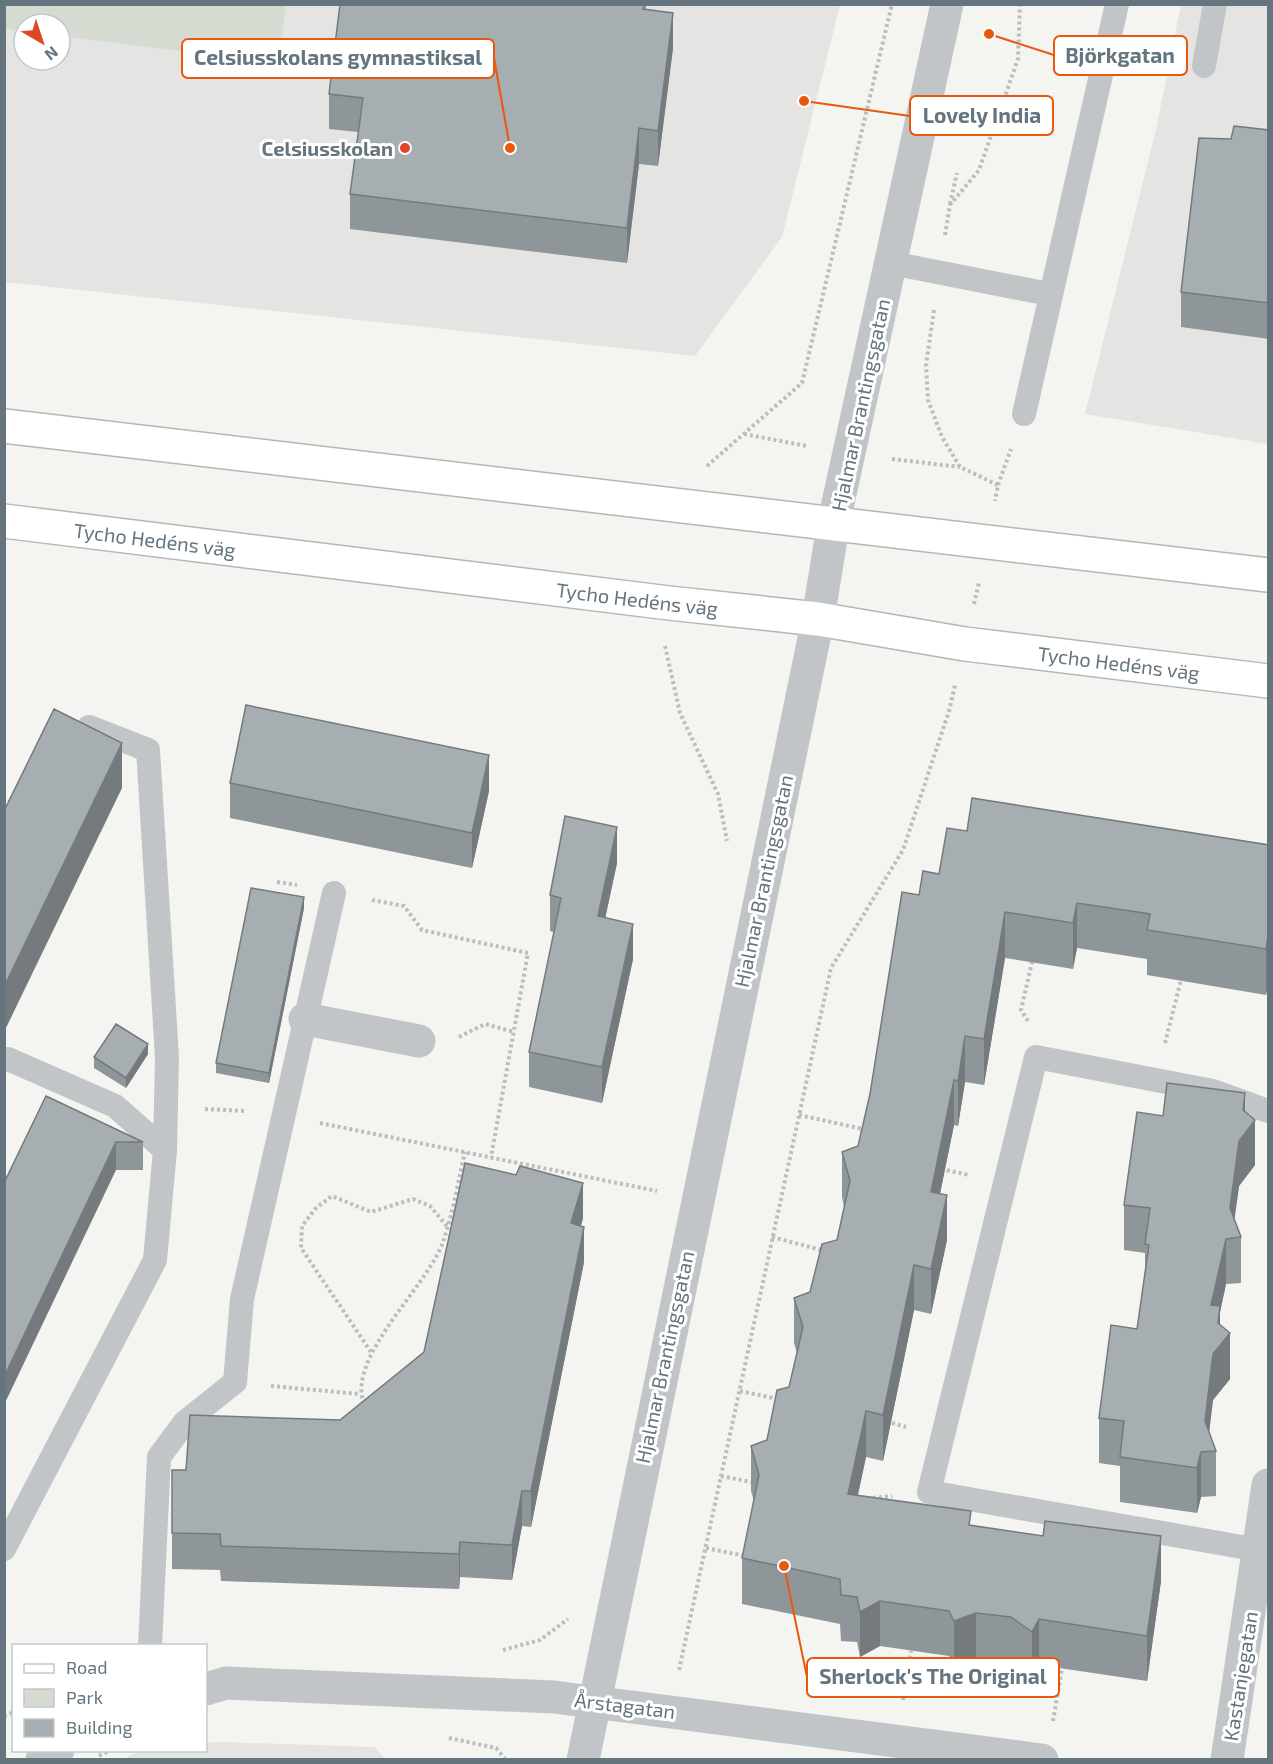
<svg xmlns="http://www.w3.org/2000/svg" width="1273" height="1764" viewBox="0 0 1273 1764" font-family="'Exo 2',sans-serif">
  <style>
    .built { fill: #e4e5e3; fill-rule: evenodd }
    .green { fill: #d5dbd1 }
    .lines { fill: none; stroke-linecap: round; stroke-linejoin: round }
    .secondary-casing { stroke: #b2b7ba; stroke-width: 36 }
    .path { stroke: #bbbdbf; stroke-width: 4; stroke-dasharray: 3 3; stroke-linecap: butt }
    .lane { stroke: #c2c5c8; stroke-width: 24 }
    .street { stroke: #c2c5c8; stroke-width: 33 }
    .secondary { stroke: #fff; stroke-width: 33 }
    .wall { fill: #8f9699 }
    .shaded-wall { fill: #747a7d }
    .building { fill: #a6aeb2; stroke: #747a7d; stroke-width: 1.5 }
    .poi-dot { fill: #de4626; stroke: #fff; stroke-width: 2 }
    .labels { text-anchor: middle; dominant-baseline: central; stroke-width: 6; stroke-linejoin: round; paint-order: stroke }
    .poi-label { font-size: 20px; font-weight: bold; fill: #647580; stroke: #fff; text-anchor: end }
    .street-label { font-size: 20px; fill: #647580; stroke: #fff }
    .leader { fill: none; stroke: #e8590c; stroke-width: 2 }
    .callout-dot { fill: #e8590c; stroke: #fff; stroke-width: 2 }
    .callout { fill: #fff; stroke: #e8590c; stroke-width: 2 }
    .callout-label { font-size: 21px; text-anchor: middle; font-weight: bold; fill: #647580 }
  </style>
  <rect width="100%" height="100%" fill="#f4f4f0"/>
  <path class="built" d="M 5,5 L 840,5 L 782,237 L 695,356 L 5,282 ZM 24,24 L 60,24 L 60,60 L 24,60 Z
    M 1181,5 L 1268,5 L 1268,444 L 1085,414 L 1156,129 Z
    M 220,1742 L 375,1747 L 385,1759 L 123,1759 L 140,1751 L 206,1750 L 206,1743 Z"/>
  <path class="green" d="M 5,4 L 286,4 L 286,5 L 278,63 L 60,36 L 60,24 L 24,24 L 24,31 L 5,29 Z"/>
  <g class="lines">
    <defs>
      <g id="secondary">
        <path d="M 4,426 L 1268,575"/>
        <path id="s1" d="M 4,521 L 669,603 L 818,619 L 965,644 L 1268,681"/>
      </g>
    </defs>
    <use href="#secondary" class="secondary-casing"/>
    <path class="path" d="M 995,6 L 995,4
      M 950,204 L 957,173
      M 945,235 L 950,205 L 979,170 L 1018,59 L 1020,4
      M 934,310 L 926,365 L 928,400 L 942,437 L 960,467 L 998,485 L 995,501
      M 744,434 L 807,446
      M 892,459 L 960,467
      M 707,466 L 802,383 L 892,4
      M 998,485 L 1011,449
      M 974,604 L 979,582
      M 665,646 L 680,713 L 718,794 L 727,841
      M 277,882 L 297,885
      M 372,900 L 404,906 L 422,930 L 528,953 L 491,1157
      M 1028,1021 L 1021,1010 L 1032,962
      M 459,1037 L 485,1024 L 514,1032
      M 1165,1043 L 1181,980
      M 205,1109 L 245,1111
      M 799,1115 L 863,1129 L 862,1132
      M 320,1123 L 657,1191
      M 941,1169 L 969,1175
      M 772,1237 L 825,1251
      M 371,1352 L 301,1248 L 302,1226 L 316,1208 L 332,1196 L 371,1212 L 413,1199 L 430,1206 L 447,1226
      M 271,1386 L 360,1394
      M 740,1391 L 778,1399
      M 364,1404 C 346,1357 428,1286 443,1242 C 453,1213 458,1182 465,1152
      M 892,1423 L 906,1427
      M 721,1476 L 756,1483
      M 873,1498 L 892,1496
      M 706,1548 L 745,1556
      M 503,1650 L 540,1640 L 568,1619
      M 679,1670 L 831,968 L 903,850 L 949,711 L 955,685
      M 903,1700 L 911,1651
      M 4,1716 L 14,1712
      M 1053,1721 L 1062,1668
      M 449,1738 L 496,1748 L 506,1760
      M 99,1756 L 110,1750"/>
    <path class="lane" d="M 1204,66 L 1215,4
      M 891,263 L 1049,294
      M 1024,414 L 1117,4
      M 89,727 L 148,750 L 167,1057 L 165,1150
      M 4,1549 L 155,1260 L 165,1150 L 115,1106 L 8,1059
      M 1259,1550 L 929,1492 L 1036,1057 L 1213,1091 L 1268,1111
      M 150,1646 L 159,1457 L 185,1422 L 235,1382 L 242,1299 L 334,893"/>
    <path class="street" d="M 305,1019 L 419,1041
      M 206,1689 L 226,1683 L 554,1697 L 1042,1760
      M 42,1760 L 58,1750
      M 583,1760 L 818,619 L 833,526 L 947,4
      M 1227,1760 L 1268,1485"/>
    <use href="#secondary" class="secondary"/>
  </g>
  <path class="wall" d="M 646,4 L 646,9 L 673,48 L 658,166 L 639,164 L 627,263 L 350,229 L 350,194 L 358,132 L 329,129 L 329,94 Z
    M 1269,130 L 1269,339 L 1181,327 L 1181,292 L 1231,139 Z
    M 230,783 L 489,791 L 472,868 L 230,818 Z
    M 967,831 L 1269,845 L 1269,977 L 1266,995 L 1147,975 L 1147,959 L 1077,948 L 1073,969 L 1005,958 L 984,1085 L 965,1082 L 958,1126 L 954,1125 L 940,1194 L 947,1240 L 931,1314 L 914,1310 L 883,1461 L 866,1457 L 858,1495 L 971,1526 L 1161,1581 L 1147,1681 L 1039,1665 L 1032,1677 L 1011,1662 L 976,1659 L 954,1666 L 949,1656 L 880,1646 L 860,1657 L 857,1642 L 841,1641 L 840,1624 L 742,1604 L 742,1558 L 754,1501 L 751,1491 L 751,1446 L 767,1440 L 789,1387 L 797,1353 L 794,1343 L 794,1298 L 810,1292 L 837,1240 L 844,1207 L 842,1197 L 842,1152 L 858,1146 L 919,895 L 939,874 Z
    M 617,863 L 605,918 L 633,959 L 602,1103 L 529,1087 L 529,1052 L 554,932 L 550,931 L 550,895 Z
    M 304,908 L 269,1083 L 216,1073 L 216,1063 Z
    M 148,1054 L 126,1088 L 94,1068 L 94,1057 Z
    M 46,1096 L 143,1142 L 143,1170 L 116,1170 Z
    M 1245,1112 L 1255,1165 L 1239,1186 L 1234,1220 L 1241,1237 L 1241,1283 L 1226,1284 L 1220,1312 L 1220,1325 L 1230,1379 L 1213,1400 L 1209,1432 L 1216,1451 L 1216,1496 L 1201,1497 L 1197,1513 L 1120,1502 L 1120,1466 L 1099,1463 L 1099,1418 L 1137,1329 L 1145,1272 L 1145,1253 L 1124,1250 L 1124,1205 L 1163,1116 Z
    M 583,1218 L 581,1226 L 584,1262 L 531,1527 L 522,1526 L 512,1580 L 460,1577 L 459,1589 L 221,1581 L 220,1570 L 172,1569 L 172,1470 L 186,1470 L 340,1420 L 424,1352 Z"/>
  <path class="shaded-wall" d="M 673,13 L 673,48 L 658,166 L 658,131 Z
    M 639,128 L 639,164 L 627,263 L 627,228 Z
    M 122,743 L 122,788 L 4,1032 L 4,987 Z
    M 489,755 L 489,791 L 472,868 L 472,833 Z
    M 617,827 L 617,863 L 598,952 L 598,916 Z
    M 304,897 L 304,908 L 269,1083 L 269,1073 Z
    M 1077,903 L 1077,948 L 1073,969 L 1073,923 Z
    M 1005,912 L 1005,958 L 984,1085 L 984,1039 Z
    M 633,924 L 633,959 L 602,1103 L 602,1067 Z
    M 1269,932 L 1269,977 L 1266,995 L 1266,949 Z
    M 965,1036 L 965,1082 L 958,1126 L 958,1081 Z
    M 148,1044 L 148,1054 L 126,1088 L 126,1078 Z
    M 954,1080 L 954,1125 L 931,1237 L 931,1192 Z
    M 1245,1093 L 1245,1134 L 1255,1120 L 1255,1165 L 1239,1186 L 1232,1238 L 1230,1208 Z
    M 116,1142 L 116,1170 L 4,1405 L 4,1377 Z
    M 583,1183 L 583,1218 L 571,1258 L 571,1223 Z
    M 947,1195 L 947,1240 L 931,1314 L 931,1269 Z
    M 584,1227 L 584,1262 L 531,1527 L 531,1491 Z
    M 1226,1239 L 1226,1284 L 1220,1312 L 1220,1346 L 1230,1333 L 1230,1379 L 1213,1400 L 1209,1433 L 1205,1421 L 1211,1305 Z
    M 914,1265 L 914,1310 L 883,1461 L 883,1415 Z
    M 866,1411 L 866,1457 L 848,1539 L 848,1494 Z
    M 1201,1452 L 1201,1497 L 1197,1513 L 1197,1468 Z
    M 522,1491 L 522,1526 L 512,1580 L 512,1545 Z
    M 1161,1536 L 1161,1581 L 1147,1681 L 1147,1636 Z
    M 460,1542 L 460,1577 L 459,1589 L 459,1554 Z
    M 880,1601 L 880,1646 L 860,1657 L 860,1612 Z
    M 976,1613 L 976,1659 L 954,1666 L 954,1621 Z
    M 1039,1619 L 1039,1665 L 1032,1677 L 1032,1632 Z"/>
  <path class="building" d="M 340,4 L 644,4 L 643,9 L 673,13 L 658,131 L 639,128 L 627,228 L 350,194 L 363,98 L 329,94 Z
    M 1234,126 L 1269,130 L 1269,303 L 1181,292 L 1199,138 L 1231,139 Z
    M 246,705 L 489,755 L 472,833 L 230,783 Z
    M 54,709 L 122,743 L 4,987 L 4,811 Z
    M 972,798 L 1269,845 L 1269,932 L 1266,949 L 1147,930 L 1150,914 L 1077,903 L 1073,923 L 1005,912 L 984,1039 L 965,1036 L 958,1081 L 954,1080 L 931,1192 L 947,1195 L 931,1269 L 914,1265 L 883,1415 L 866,1411 L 848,1494 L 971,1511 L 969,1525 L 1043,1536 L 1045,1521 L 1161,1536 L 1147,1636 L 1039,1619 L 1032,1632 L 1011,1617 L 976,1613 L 954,1621 L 949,1611 L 880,1601 L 860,1612 L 857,1597 L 841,1595 L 840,1579 L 742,1558 L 759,1475 L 751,1446 L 767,1440 L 777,1390 L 789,1387 L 803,1327 L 794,1298 L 810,1292 L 822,1244 L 837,1240 L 850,1181 L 842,1152 L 858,1146 L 870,1094 L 902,892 L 919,895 L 923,871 L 939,874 L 947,828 L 967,831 Z
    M 565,816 L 617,827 L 598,916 L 633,924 L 602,1067 L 529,1052 L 561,898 L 550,895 Z
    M 251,888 L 304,897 L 269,1073 L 216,1063 Z
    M 116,1024 L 148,1044 L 126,1078 L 94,1057 Z
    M 1167,1083 L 1245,1093 L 1243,1110 L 1255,1120 L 1239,1141 L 1230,1208 L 1241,1237 L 1226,1239 L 1211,1305 L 1220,1306 L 1218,1323 L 1230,1333 L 1213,1354 L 1209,1387 L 1205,1421 L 1216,1451 L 1201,1452 L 1197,1468 L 1120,1457 L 1124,1421 L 1099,1418 L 1111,1325 L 1137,1329 L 1149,1245 L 1145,1244 L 1150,1208 L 1124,1205 L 1137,1112 L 1163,1116 Z
    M 46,1096 L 143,1142 L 116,1142 L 4,1377 L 4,1183 Z
    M 465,1163 L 516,1175 L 520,1166 L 583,1183 L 571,1223 L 584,1227 L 531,1491 L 522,1491 L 512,1545 L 460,1542 L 459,1554 L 221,1546 L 220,1534 L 172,1533 L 172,1470 L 186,1470 L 190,1415 L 340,1420 L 424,1352 Z"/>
  <circle class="poi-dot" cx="405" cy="148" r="6"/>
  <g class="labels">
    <g class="poi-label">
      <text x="393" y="148">Celsiusskolan</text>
    </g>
    <g class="street-label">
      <text transform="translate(860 405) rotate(-78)">Hjalmar Brantingsgatan</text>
      <text stroke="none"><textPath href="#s1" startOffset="152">Tycho Hedéns väg</textPath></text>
      <text stroke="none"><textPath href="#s1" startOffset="638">Tycho Hedéns väg</textPath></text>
      <text stroke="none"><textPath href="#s1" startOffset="1124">Tycho Hedéns väg</textPath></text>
      <text transform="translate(763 881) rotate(-78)">Hjalmar Brantingsgatan</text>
      <text transform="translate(664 1357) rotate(-78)">Hjalmar Brantingsgatan</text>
      <text transform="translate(1240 1676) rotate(-81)">Kastanjegatan</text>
      <text transform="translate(625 1705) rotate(7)">Årstagatan</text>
    </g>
  </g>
  <path class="leader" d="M989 34L1054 55M510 148L494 58M804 101L910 116M784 1566L807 1677"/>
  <g class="callout-dot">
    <circle cx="989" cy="34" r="6"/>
    <circle cx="510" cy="148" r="6"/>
    <circle cx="804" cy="101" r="6"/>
    <circle cx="784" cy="1566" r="6"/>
  </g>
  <g class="callout">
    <rect x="1054" y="36" width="133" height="39" rx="6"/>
    <rect x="182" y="39" width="312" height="39" rx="6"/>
    <rect x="910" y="96" width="143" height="39" rx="6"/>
    <rect x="807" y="1658" width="252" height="39" rx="6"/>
  </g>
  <g class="callout-label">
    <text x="1120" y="63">Björkgatan</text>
    <text x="338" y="65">Celsiusskolans gymnastiksal</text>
    <text x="982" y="123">Lovely India</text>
    <text x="933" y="1684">Sherlock's The Original</text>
  </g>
  <rect width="1273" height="1764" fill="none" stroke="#647580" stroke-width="12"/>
  <rect x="12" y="1644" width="195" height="108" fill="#ffffff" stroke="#c1c8cc" stroke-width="1.5"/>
  <rect x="24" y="1664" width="30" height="9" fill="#ffffff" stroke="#c1c8cc" stroke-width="1.5"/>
  <text x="66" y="1674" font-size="18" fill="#647580">Road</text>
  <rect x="24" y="1689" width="30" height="18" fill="#d5dbd1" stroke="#c1c8cc" stroke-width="1.5"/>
  <text x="66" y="1704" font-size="18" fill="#647580">Park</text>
  <rect x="24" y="1719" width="30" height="18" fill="#a6aeb2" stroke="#c1c8cc" stroke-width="1.5"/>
  <text x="66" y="1734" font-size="18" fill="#647580">Building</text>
  <g transform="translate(42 42) rotate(141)"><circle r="28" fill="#ffffff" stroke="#c1c8cc" stroke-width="1.5"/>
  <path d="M0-4.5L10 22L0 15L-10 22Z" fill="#de4626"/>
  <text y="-9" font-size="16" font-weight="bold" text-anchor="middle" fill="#647580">N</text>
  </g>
</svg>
